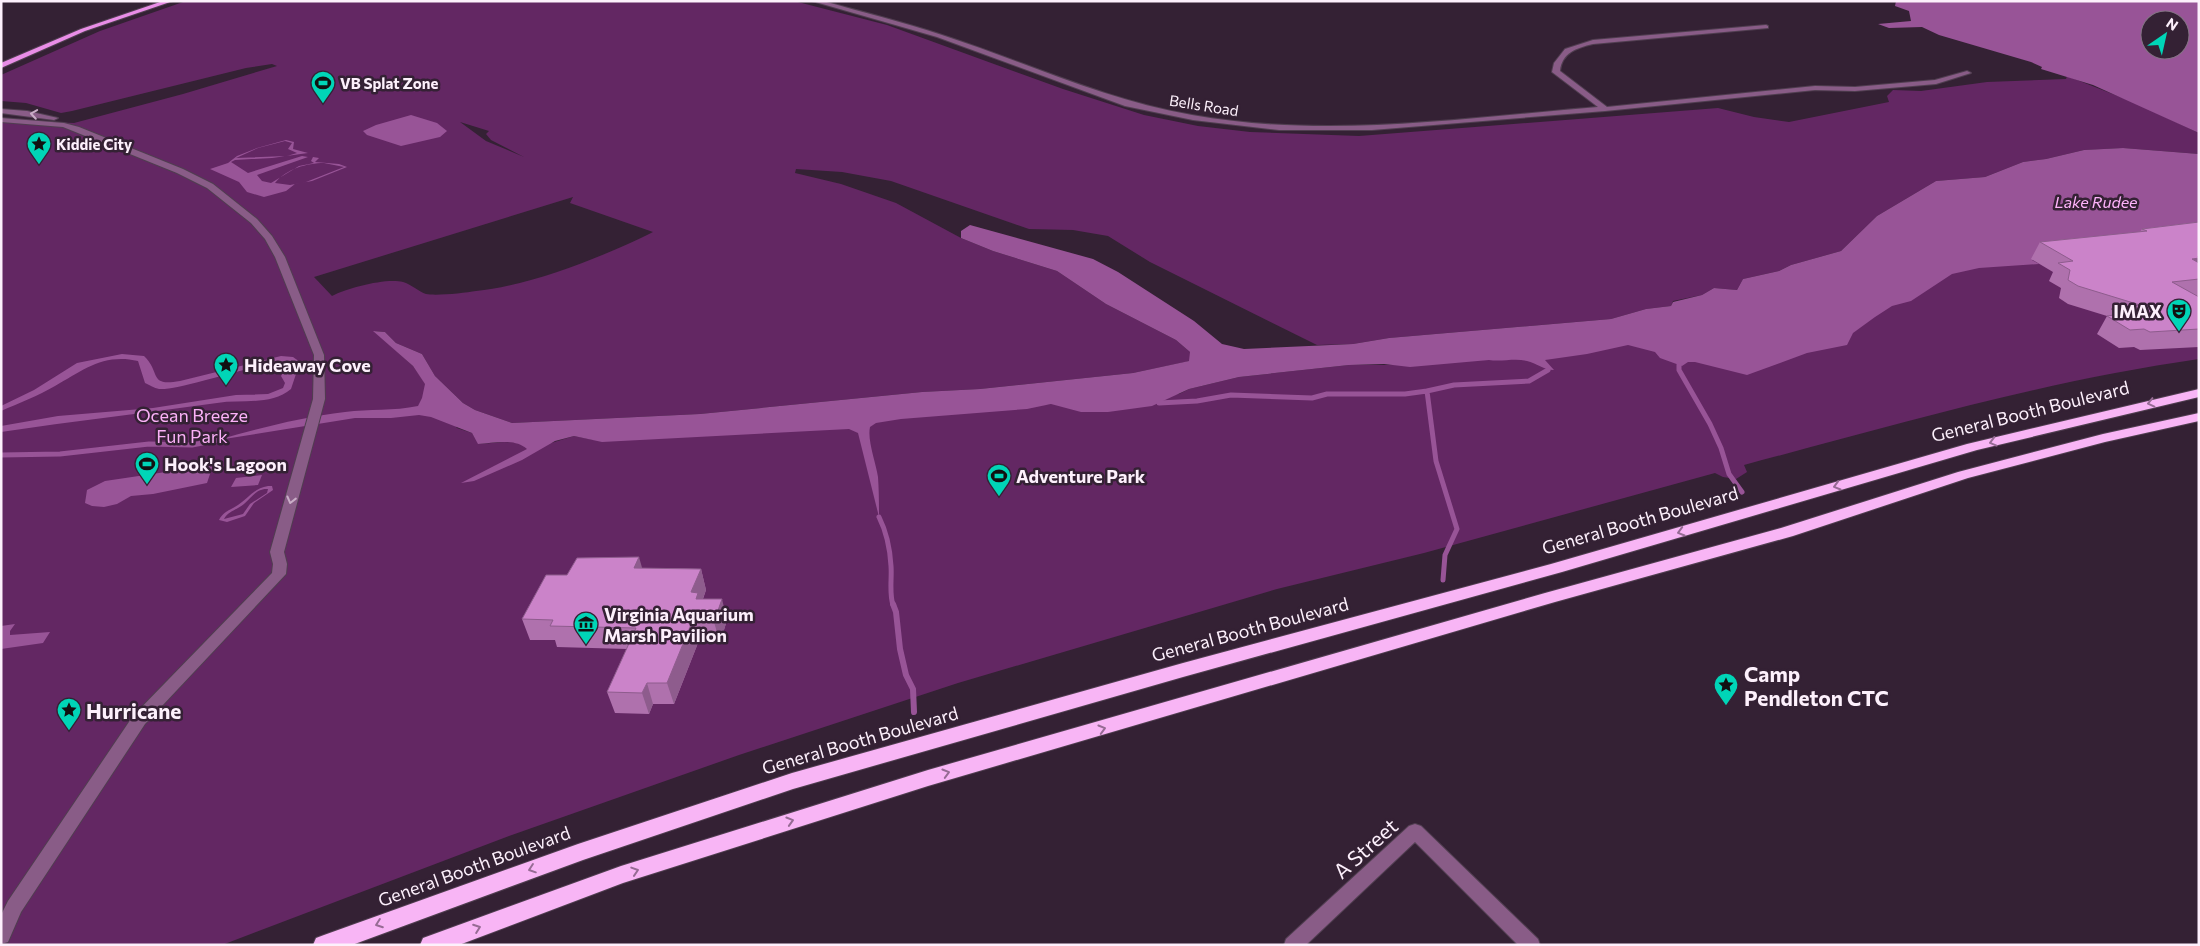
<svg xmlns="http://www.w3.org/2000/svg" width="2200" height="946" viewBox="0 0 2200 946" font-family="Commissioner,sans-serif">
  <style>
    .green { fill: #632763; fill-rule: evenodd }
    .water { fill: #985497; fill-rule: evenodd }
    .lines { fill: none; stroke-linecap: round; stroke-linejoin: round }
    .stream-far1 { stroke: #985497; stroke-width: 5 }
    .stream { stroke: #985497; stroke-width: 6 }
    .minor-casing { stroke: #503e50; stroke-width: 2 }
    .major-casing { stroke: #503e50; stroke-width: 2 }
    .highway-casing { stroke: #503e50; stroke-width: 2 }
    .minor { fill: #895c87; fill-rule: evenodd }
    .major { fill: #e98de7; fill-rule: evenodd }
    .highway { fill: #f8b5f5; fill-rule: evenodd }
    .wall { fill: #af71ad }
    .shaded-wall { fill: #8e5c8d }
    .building { fill: #cb83c9; stroke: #8e5c8d }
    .oneway { stroke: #c9adc7 }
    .oneway2 { stroke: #966b94 }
    .labels { text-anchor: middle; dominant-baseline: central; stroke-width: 5; stroke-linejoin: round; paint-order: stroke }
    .far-poi-label { font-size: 15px; font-weight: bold; fill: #fdf0fc; stroke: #342134; text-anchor: start }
    .far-street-label { font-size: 15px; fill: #fdf0fc; stroke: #342134 }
    .far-water-label { font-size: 16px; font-style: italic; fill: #ffb4fc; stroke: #342134 }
    .poi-label { font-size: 18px; font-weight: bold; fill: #fdf0fc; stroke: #342134; text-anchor: start }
    .street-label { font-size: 18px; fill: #fdf0fc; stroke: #342134 }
    .park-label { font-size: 18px; fill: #fbb1f8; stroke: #342134 }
    .near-poi-label { font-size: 21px; font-weight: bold; fill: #fdf0fc; stroke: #342134; text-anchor: start }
    .near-street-label { font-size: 21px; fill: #fdf0fc; stroke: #342134 }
  </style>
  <rect width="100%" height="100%" fill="#342134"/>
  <path class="green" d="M 186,1 L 794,1 L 887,25 L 1063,89 L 1144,115 L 1198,126 L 1250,132 L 1359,136 L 1718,108 L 1754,117 L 1789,122 L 1889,102 L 1887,96 L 1893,90 L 1921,91 L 1987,82 L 2066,79 L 2067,76 L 2133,102 L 2199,133 L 2199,154 L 2123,148 L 2084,150 L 2046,159 L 2023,162 L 1985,177 L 1936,181 L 1877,216 L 1841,251 L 1791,265 L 1779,271 L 1743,279 L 1737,290 L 1714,288 L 1702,295 L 1673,301 L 1671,306 L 1646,309 L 1611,319 L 1389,338 L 1353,344 L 1317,345 L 1150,262 L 1108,236 L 1073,230 L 1029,229 L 891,181 L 842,172 L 796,169 L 795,173 L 841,184 L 896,203 L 961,238 L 993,251 L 1057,271 L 1106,304 L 1176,340 L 1190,352 L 1190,361 L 1133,373 L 980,389 L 922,392 L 700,414 L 512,423 L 475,410 L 463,403 L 435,376 L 422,354 L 396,343 L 385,332 L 374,331 L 413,366 L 457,428 L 472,433 L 479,444 L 504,442 L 551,443 L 574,436 L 594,440 L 1179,394 L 1189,389 L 1239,377 L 1349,365 L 1392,365 L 1632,327 L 2199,169 L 2199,359 C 2044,381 1894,425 1744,465 L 1747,472 L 1736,479 L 1723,477 L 1715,473 L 1424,553 L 1277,589 L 958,683 L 739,755 L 509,836 L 222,945 L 1,945 L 1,120 L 74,123 L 183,94 L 277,66 L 272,64 L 246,68 L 72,111 L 61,113 L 26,103 L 1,101 L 1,75 L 100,31 ZM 460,122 L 489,131 L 486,134 L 491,140 L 524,157 L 486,141 ZM 573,197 L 570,203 L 653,232 C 605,256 530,286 476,291 C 465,293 436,296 426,294 C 419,292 411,284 403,282 C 385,278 348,288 332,296 L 314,277 Z"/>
  <path class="water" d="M 1896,1 L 2199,1 L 2199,133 L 2093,85 L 2041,69 L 2042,67 L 2031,62 L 1939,35 L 1922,27 L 1889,28 L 1878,24 L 1911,21 L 1909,11 L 1895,6 ZM 2150,20 L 2180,20 L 2180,50 L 2150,50 Z
    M 411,115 L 437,123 L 447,131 L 440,137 L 401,146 L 367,135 L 363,131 L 376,125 Z
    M 286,140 L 294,142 L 293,149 L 308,153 L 272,158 L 235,160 L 231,162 L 248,173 L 302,156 L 308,157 L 257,175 L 262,181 L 271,183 L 299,166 L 314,163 L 311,161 L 313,157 L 319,158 L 315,162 L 339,164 L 347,167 L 312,181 L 295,184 L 286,191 L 264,197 L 247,192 L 239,182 L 210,169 L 228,163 L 237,156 L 257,148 ZM 285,141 L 292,143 L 288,149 L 297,153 L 287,156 L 236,158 L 258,148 ZM 324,163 L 344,167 L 306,182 L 290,185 L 275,183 C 286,169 307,163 324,163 Z
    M 2123,148 L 2199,154 L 2199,240 L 2032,260 L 2039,264 L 1979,268 L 1952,274 L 1911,301 L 1892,306 L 1875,317 L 1853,333 L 1847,345 L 1807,353 L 1747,375 L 1695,362 L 1688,362 L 1682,366 L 1660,358 L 1655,352 L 1628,345 L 1587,354 L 1545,360 L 1554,370 C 1544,370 1536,363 1527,361 C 1515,358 1501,362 1489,360 L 1410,367 L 1384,364 L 1349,365 L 1239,377 L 1189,389 L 1152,406 L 1108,412 L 1081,412 L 1051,404 L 1027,409 L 901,419 L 876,423 L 870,427 C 867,440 876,463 878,477 C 879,491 879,504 879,517 L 858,433 L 849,429 L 602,442 L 574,436 L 555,441 L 522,460 L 474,481 L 461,483 L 527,449 C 514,438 495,443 478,444 L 472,433 L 431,417 L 419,415 L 391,418 L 355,418 L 218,440 C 260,428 302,417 345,412 C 369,409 394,411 418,406 L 422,398 L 425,384 L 413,366 L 373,331 L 385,332 L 396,343 L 422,354 L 435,376 L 463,403 L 475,410 L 512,423 L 700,414 L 922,392 L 980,389 L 1133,373 L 1189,361 L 1190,352 L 1176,340 L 1106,304 L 1057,271 L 993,251 L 961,238 L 961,231 L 970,225 L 1093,259 L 1118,272 L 1194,321 L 1222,344 L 1244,349 L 1353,344 L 1389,338 L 1611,319 L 1646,309 L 1671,306 L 1673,302 L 1702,295 L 1714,288 L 1737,290 L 1743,279 L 1779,271 L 1791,265 L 1841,251 L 1877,216 L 1936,181 L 1985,177 L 2023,162 L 2046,159 L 2084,150 Z
    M 122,354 L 144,356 C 161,372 148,387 180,381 L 281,356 L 293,357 L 300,362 L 291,389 C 271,406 242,399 217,403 C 145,413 73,421 1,432 L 1,426 L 58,416 L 153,408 L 236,395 L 268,394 L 283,388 L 285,383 L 281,376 L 288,364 C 276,356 182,391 159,389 C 154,388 150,385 145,383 L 138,361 C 104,353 83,370 55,386 C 38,396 19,403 1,411 L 1,406 L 34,390 L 77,363 Z
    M 213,465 L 207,483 L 153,494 L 131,496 L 117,504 L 104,507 L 92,506 L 85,503 L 87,490 L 105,481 Z
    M 262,475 L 258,485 L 231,487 L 236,478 Z
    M 268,486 L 272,486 L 273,490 L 254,503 L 245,516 L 227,522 L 219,520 C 223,512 230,510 238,505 C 249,498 254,488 268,486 ZM 268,489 L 267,493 L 250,504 L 243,514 L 224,519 C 228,511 237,510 244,504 C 252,498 256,488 268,489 Z
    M 15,624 L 10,631 L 10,635 L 50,632 L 43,643 L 1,649 L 1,626 Z"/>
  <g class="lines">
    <path class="stream-far1" d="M 1679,365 L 1679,370 L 1710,424 L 1721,448 L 1729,474 L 1742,492
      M 1159,403 L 1197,401 L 1231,395 L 1312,398 L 1327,394 L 1405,394 L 1427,391
      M 1,455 L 60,454 L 149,444 L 192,445 L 218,440
      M 879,517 C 887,533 890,548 891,566 C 892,579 889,593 893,605
      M 1443,580 L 1445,555 L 1457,529 L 1436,461 L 1427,391 L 1454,385 L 1529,381 L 1548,370"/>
    <path class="stream" d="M 893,604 L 896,612 L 900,649 L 906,675 L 913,689 L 914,712"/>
    <defs>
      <path id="minor" d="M 812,1 L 823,1 C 862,12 903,22 942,35 C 1025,62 1105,100 1192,115 C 1326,139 1464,118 1598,107 L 1552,72 L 1554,63 L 1565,49 L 1593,40 L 1766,25 L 1768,26 L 1768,28 L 1593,44 C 1576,48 1562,53 1560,71 L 1607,107 L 1815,86 L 1855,87 L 1935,80 L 1967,71 L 1971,73 L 1936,84 L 1855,91 L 1815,90 L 1605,111 L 1372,130 L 1279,130 L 1193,120 L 1125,106 L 937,37 Z
        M 1,109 L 27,111 L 58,118 L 54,120 L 1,113 Z
        M 1,118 L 64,123 L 79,127 L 183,169 L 213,184 L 257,219 L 272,236 L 285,257 L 324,355 L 325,399 L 284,552 L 287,564 L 286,574 L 145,724 L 21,912 L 8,942 L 1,944 L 1,915 L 8,901 L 133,716 L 272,573 L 273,564 L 270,552 L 313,399 L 314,355 L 275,257 L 265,239 L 251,223 L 207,188 L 177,173 L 73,131 L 63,127 L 1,122 Z
        M 1415,824 L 1421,826 L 1538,939 L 1540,945 L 1518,945 L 1415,842 L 1306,945 L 1284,945 L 1286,939 L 1409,826 Z"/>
      <path id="major" d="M 163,1 L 173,1 L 85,31 L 1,68 L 1,63 L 81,29 Z"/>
      <path id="highway" d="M 2199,389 L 2199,397 L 1977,450 L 1562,572 L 1183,677 L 793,789 L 583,860 L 352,945 L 313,945 L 316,938 L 324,935 L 578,844 L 792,773 L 1183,663 L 1551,564 L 1967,444 Z
        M 2199,413 L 2199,421 L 2105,442 L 1968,478 L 1793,536 L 1555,602 L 928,786 L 623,883 L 459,945 L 420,945 L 423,938 L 621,866 L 928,770 L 1545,593 L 1781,528 L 1958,472 L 2103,434 Z"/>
    </defs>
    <use href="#minor" class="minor-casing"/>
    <use href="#major" class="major-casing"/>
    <use href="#highway" class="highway-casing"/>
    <use href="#minor" class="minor"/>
    <use href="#major" class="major"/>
    <use href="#highway" class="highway"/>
  </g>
  <path class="wall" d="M 2199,222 L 2199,296 L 2198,296 L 2199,297 L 2199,347 L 2140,350 L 2134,347 L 2119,348 L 2097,334 L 2107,316 L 2068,304 L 2059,298 L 2061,288 L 2049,281 L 2053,272 L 2031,259 L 2040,242 L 2140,232 L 2142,229 Z
    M 642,568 L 701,569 L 706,590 L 703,599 L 727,620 L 720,643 L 698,643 L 674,704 L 653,704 L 649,714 L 615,713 L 607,692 L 627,649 L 557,647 L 555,640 L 530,640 L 522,619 Z"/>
  <path class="shaded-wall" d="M 2199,258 L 2199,264 L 2192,259 Z
    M 639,557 L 645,578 L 634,568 Z
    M 701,569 L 706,590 L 699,609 L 691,592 Z
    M 722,599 L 727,620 L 720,643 L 714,622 Z
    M 692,622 L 698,643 L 674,704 L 667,683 Z
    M 647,683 L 653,704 L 649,714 L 642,693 Z"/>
  <path class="building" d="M 2199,222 L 2199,256 L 2198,256 L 2199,258 L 2192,259 L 2199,263 L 2199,279 L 2172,282 L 2199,297 L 2199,329 L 2150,332 L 2144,329 L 2130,330 L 2107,316 L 2121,314 L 2111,309 L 2140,305 L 2078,286 L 2068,280 L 2070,270 L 2058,263 L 2073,261 L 2040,242 L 2147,231 L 2142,229 Z
    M 639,557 L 634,568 L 701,569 L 691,592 L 698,593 L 696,599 L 722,599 L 714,622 L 692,622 L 667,683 L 647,683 L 642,693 L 607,692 L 636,628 L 550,626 L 553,620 L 522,619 L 546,575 L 567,575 L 577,558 Z"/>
  <defs><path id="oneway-chevron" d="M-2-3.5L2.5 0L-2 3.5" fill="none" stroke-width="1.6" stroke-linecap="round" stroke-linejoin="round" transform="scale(1.25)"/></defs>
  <g class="oneway">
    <use href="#oneway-chevron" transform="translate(34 114) rotate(-171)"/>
    <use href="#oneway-chevron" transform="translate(291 500) rotate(104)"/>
  </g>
  <g class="oneway2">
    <use href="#oneway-chevron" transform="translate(2151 403) rotate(167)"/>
    <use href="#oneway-chevron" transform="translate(1993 442) rotate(165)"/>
    <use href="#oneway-chevron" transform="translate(1837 486) rotate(164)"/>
    <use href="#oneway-chevron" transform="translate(1681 532) rotate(164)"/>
    <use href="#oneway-chevron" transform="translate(1102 729) rotate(-16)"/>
    <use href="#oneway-chevron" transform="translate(946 773) rotate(-16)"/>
    <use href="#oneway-chevron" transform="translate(790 821) rotate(-17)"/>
    <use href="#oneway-chevron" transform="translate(532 869) rotate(161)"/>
    <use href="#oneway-chevron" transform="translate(635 871) rotate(-18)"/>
    <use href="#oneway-chevron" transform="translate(379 924) rotate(160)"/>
    <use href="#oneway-chevron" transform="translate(477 928) rotate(-20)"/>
  </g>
  <defs>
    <symbol id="stadium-pin" viewBox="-11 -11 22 30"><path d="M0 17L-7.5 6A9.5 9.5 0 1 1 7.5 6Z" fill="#00d5b7" stroke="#342134"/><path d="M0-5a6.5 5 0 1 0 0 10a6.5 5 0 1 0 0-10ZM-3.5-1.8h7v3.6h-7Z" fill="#111"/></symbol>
    <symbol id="sight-pin" viewBox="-11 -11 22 30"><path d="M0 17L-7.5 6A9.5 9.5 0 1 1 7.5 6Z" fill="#00d5b7" stroke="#342134"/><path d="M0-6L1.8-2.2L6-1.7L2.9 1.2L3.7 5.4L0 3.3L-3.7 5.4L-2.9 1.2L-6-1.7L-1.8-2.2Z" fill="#111"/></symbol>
    <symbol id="theatre-pin" viewBox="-11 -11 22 30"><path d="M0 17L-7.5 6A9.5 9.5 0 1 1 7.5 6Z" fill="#00d5b7" stroke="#342134"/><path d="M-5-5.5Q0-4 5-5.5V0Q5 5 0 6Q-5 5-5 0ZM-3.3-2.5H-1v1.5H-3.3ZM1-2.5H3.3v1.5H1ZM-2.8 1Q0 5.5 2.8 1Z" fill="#111"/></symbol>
    <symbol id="museum-pin" viewBox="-11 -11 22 30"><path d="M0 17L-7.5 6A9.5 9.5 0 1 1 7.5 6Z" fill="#00d5b7" stroke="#342134"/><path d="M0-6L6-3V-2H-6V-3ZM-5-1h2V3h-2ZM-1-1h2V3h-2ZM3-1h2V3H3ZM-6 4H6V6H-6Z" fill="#111"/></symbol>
  </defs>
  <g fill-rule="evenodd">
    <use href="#stadium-pin" x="309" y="69" width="28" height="38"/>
    <use href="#sight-pin" x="25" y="130" width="28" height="38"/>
    <use href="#theatre-pin" x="2165" y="297" width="28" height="38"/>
    <use href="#sight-pin" x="212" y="351" width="28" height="38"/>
    <use href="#stadium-pin" x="133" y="450" width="28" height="38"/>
    <use href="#stadium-pin" x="985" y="462" width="28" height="38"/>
    <use href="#museum-pin" x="572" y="610" width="28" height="38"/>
    <use href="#sight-pin" x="1712" y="671" width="28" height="38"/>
    <use href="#sight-pin" x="55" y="696" width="28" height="38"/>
  </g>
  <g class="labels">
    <g class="far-poi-label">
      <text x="340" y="83">VB Splat Zone</text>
      <text x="56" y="144">Kiddie City</text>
    </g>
    <g class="far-street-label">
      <text transform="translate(1204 105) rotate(9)">Bells Road</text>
    </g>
    <g class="far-water-label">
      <text x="2096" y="201">Lake Rudee</text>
    </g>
    <g class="poi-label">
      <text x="2162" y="311" text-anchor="end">IMAX</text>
      <text x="244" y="365">Hideaway Cove</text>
      <text x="164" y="464">Hook's Lagoon</text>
      <text x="1016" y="476">Adventure Park</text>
      <text x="604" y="614">Virginia Aquarium<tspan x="604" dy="21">Marsh Pavilion</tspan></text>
    </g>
    <g class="street-label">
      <text transform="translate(2030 411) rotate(-14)">General Booth Boulevard</text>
      <text transform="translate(1640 520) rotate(-16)">General Booth Boulevard</text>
      <text transform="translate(1250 629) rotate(-15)">General Booth Boulevard</text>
      <text transform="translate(860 740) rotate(-16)">General Booth Boulevard</text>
      <text transform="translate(474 866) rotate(-20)">General Booth Boulevard</text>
    </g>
    <g class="park-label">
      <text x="192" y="415">Ocean Breeze<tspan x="192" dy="21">Fun Park</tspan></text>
    </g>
    <g class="near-poi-label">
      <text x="1744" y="673">Camp<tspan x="1744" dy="24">Pendleton CTC</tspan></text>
      <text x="86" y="710">Hurricane</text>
    </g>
    <g class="near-street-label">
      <text transform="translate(1365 848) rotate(-42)">A Street</text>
    </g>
  </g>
  <rect width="2200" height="946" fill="none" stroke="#fdf0fc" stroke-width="5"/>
  <g transform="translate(2165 35) rotate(34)"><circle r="24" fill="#342134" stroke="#847484"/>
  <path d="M0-4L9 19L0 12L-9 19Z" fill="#00d5b7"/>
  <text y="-8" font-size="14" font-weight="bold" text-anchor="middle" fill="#fdf0fc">N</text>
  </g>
</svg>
